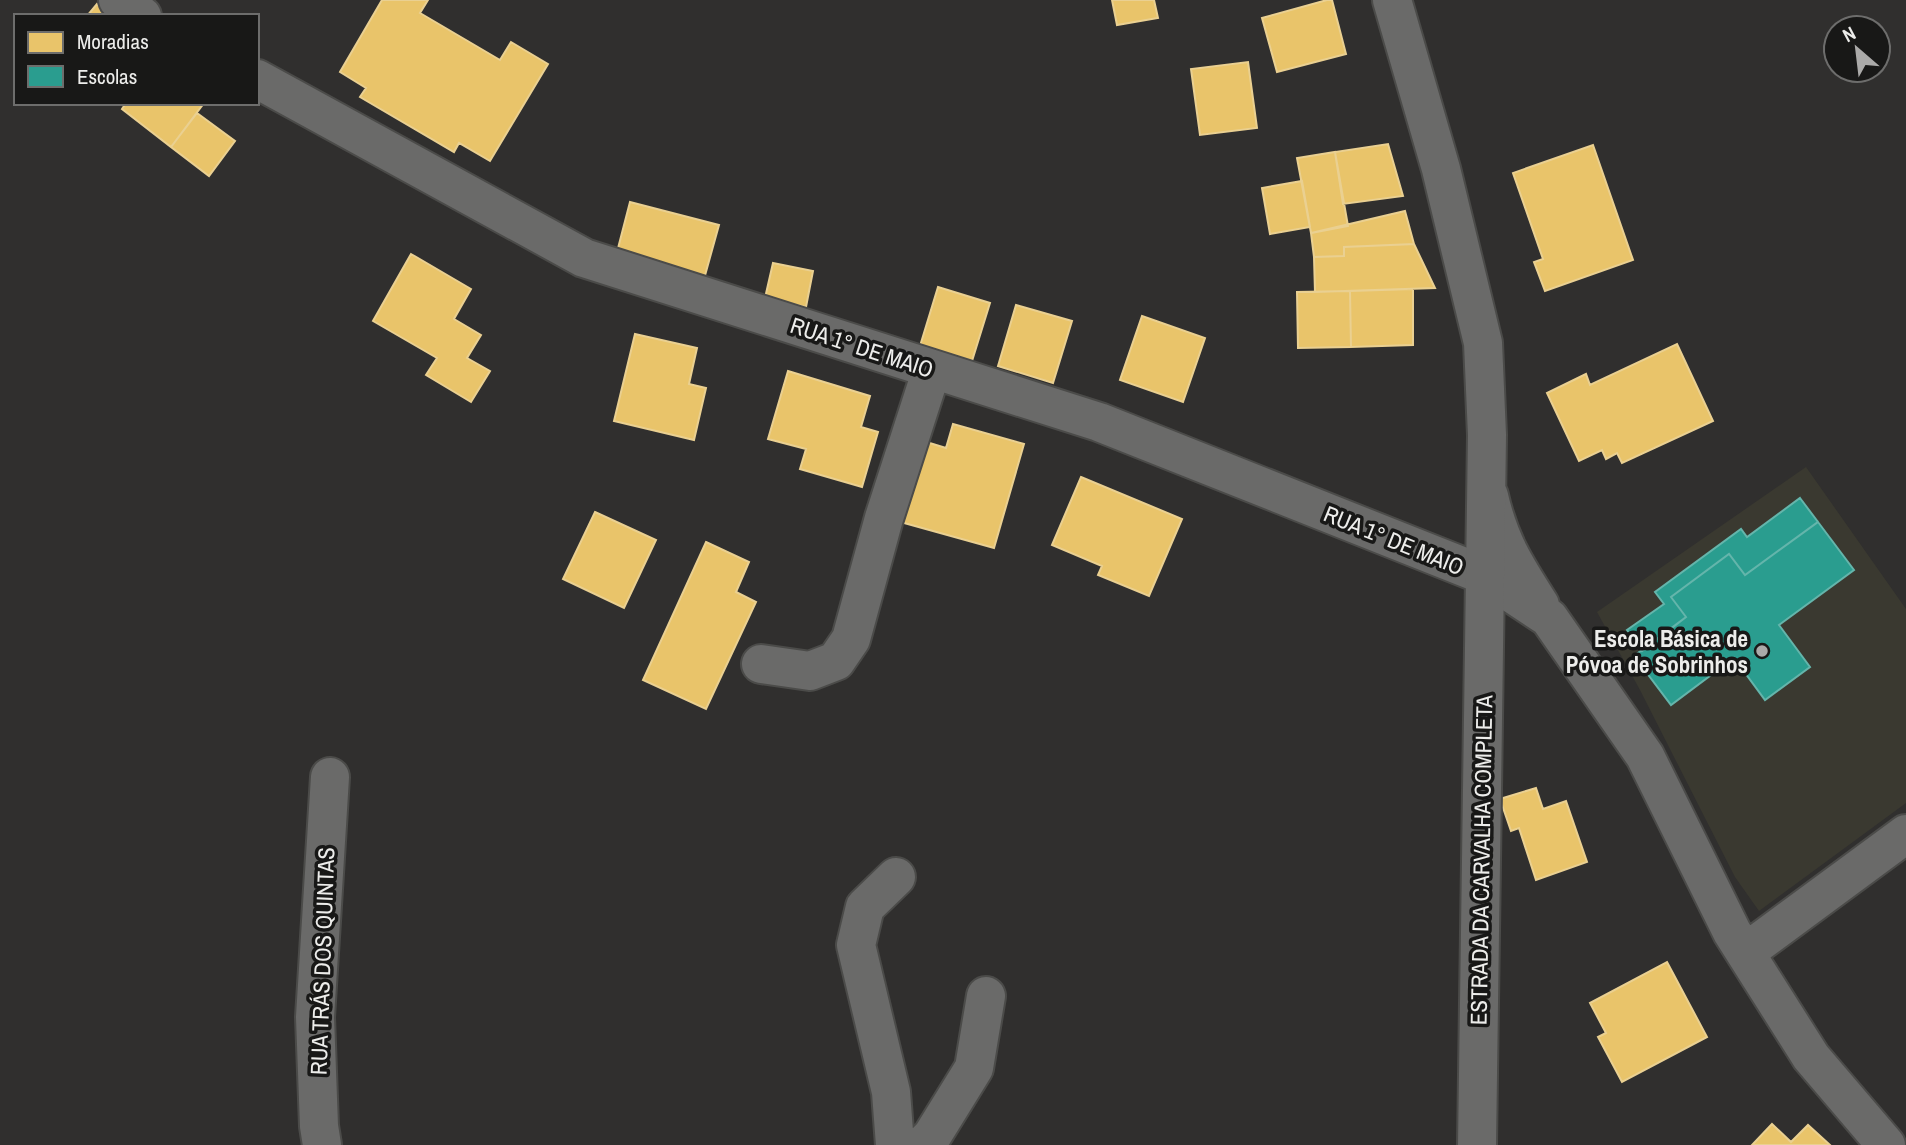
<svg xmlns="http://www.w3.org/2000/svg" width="1906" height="1145" viewBox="0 0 1906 1145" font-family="'Archivo Narrow',sans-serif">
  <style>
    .built { fill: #3a3930 }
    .homes { fill: #e9c46a; stroke: #ead091; stroke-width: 2 }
    .schools { fill: #2a9d8f; stroke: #64b5ab; stroke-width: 2 }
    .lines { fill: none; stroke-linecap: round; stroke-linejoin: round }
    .street-casing { stroke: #4b4b49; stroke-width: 42 }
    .secondary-casing { stroke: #4b4b49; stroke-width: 42 }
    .street { stroke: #6a6a69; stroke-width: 38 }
    .secondary { stroke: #6a6a69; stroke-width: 38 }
    .poi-dot { fill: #abaaa9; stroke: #181817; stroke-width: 2.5 }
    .labels { text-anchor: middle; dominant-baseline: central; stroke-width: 7; stroke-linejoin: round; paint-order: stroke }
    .street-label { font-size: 23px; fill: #ededeb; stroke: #181817 }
    .poi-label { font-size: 23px; font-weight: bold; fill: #ededeb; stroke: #181817; text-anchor: end }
  </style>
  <rect width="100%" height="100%" fill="#302f2e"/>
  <path class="built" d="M 1806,467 L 1906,609 L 1906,803 L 1759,911 L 1735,877 L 1640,690 L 1597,612 Z"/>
  <path class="homes" d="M 382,0 L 428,0 L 420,13 L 500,60 L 511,42 L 548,64 L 490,161 L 459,143 L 454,152 L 360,97 L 366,88 L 340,72 Z
    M 1112,0 L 1154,0 L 1158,18 L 1117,25 Z
    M 1327,0 L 1332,0 L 1346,54 L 1277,72 L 1262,18 Z
    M 97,4 L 112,16 L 87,16 Z
    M 1248,62 L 1257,128 L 1200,135 L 1191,69 Z
    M 126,103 L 204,103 L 171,147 L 122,109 Z
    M 197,113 L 235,141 L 209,176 L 171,147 Z
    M 1388,144 L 1403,196 L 1343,204 L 1335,152 Z
    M 1593,145 L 1633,260 L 1545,291 L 1534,262 L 1543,259 L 1513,173 Z
    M 1335,152 L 1348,226 L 1311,233 L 1297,158 Z
    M 1302,181 L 1310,227 L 1270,234 L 1262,188 Z
    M 630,202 L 719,225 L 704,279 L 616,256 Z
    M 1405,211 L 1414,244 L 1344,247 L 1344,256 L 1314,257 L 1311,233 Z
    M 1414,244 L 1435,288 L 1315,292 L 1314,257 L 1344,256 L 1344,247 Z
    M 411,254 L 471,289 L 454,319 L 481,335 L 467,358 L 490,371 L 471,402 L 426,375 L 437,358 L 373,321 Z
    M 773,263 L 813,271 L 806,307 L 765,298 Z
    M 938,287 L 990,303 L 972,361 L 920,346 Z
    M 1413,289 L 1413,345 L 1351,347 L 1350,291 Z
    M 1350,291 L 1351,347 L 1298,348 L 1297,292 Z
    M 1016,305 L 1072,321 L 1053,383 L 998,366 Z
    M 1142,316 L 1205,338 L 1183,402 L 1120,380 Z
    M 635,334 L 697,348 L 689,384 L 706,388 L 694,440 L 614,421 Z
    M 1677,344 L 1713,421 L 1622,463 L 1617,453 L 1606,459 L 1602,450 L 1579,461 L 1547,393 L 1586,374 L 1590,385 Z
    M 788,371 L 870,396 L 861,427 L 878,432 L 862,487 L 800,469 L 806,449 L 768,439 Z
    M 953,424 L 1024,444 L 994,548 L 897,521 L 920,440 L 946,448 Z
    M 1081,477 L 1182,519 L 1149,596 L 1098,575 L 1102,566 L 1052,545 Z
    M 595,512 L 656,540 L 624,608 L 563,579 Z
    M 706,542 L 749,562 L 736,592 L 756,602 L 706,709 L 643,680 Z
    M 1536,788 L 1543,809 L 1566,801 L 1587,862 L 1536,880 L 1519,828 L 1511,831 L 1500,799 Z
    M 1667,962 L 1707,1037 L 1622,1082 L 1598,1037 L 1606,1033 L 1590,1003 Z
    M 1772,1124 L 1791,1142 L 1808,1125 L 1830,1145 L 1752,1145 Z"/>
  <path class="schools" d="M 1800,498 L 1818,522 L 1745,575 L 1729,554 L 1671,597 L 1686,617 L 1642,651 L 1627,630 L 1664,604 L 1655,592 L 1741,529 L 1747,537 Z
    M 1818,522 L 1854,570 L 1779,625 L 1810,667 L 1765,700 L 1734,658 L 1671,705 L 1634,656 L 1686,617 L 1671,597 L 1729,554 L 1745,575 Z"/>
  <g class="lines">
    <defs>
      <path id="street" d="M 118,0 L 142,16
        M 257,79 L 584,258 L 1099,422 L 1484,575 L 1549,618 L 1645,756 L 1732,932 L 1811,1057 L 1886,1145
        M 1489,496 C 1499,541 1515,566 1540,605
        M 761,664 L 810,671 L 836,661 L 851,639 L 884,518 L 932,369
        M 1746,952 L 1906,834
        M 322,1145 L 319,1126 L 315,1017 L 330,777
        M 895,1145 L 891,1092 L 856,945 L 865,907 L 896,877
        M 923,1145 L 932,1136 L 974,1068 L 986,996"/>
      <path id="secondary" d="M 1392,0 L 1441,169 L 1483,343 L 1487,435 L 1477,1145"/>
    </defs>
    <use href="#street" class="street-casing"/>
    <use href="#secondary" class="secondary-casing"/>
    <use href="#street" class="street"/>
    <use href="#secondary" class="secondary"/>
  </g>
  <circle class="poi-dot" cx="1762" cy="651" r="7"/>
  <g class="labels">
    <g class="street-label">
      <text transform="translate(862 347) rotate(18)">RUA 1° DE MAIO</text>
      <text transform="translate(1394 540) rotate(22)">RUA 1° DE MAIO</text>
      <text transform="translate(1481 860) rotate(-89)">ESTRADA DA CARVALHA COMPLETA</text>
      <text transform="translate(322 961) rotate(-88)">RUA TRÁS DOS QUINTAS</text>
    </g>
    <g class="poi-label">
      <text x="1748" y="638">Escola Básica de<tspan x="1748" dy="26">Póvoa de Sobrinhos</tspan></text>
    </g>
  </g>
  <rect x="14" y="14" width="245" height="91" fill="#181817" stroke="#6d6d6c" stroke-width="2"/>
  <rect x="28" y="32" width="35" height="21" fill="#e9c46a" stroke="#6d6d6c" stroke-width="2"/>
  <text x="77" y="49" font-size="21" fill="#ededeb">Moradias</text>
  <rect x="28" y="66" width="35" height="21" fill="#2a9d8f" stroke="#6d6d6c" stroke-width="2"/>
  <text x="77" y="84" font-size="21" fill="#ededeb">Escolas</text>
  <g transform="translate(1857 49) rotate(332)"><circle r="33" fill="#181817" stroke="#6d6d6c" stroke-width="2"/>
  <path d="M0-5L12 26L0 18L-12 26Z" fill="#abaaa9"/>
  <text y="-10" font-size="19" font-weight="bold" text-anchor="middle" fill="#ededeb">N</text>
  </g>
</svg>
